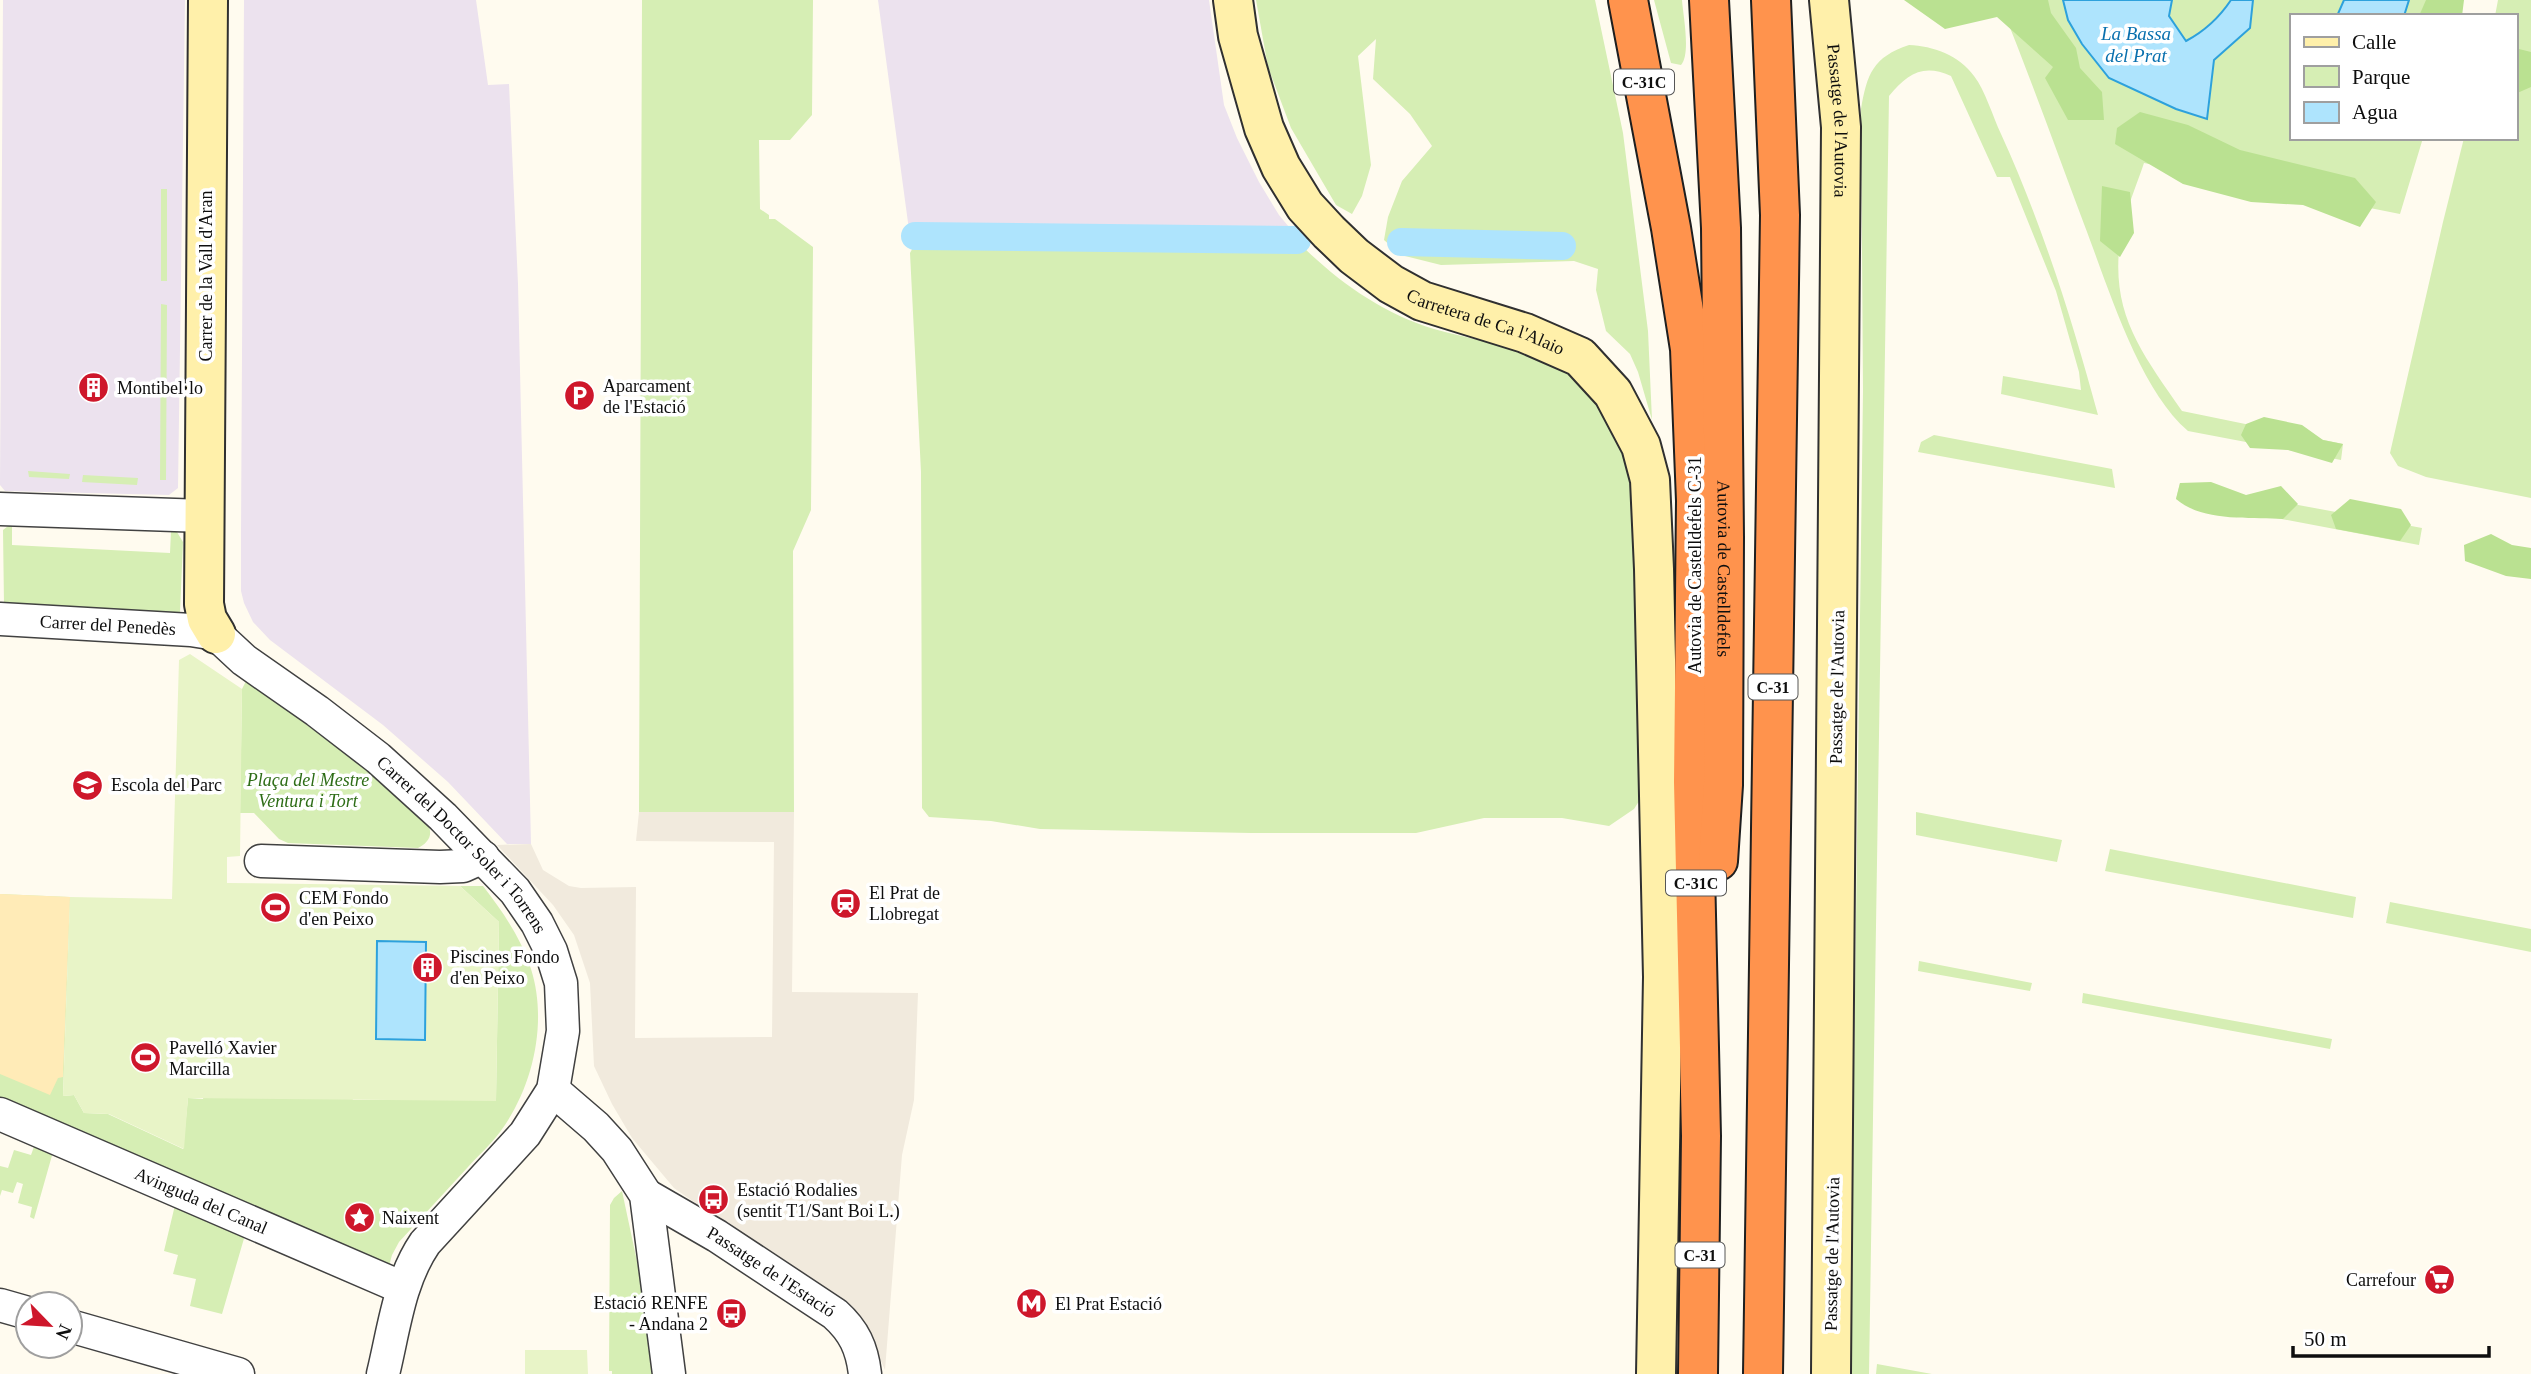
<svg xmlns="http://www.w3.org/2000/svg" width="2531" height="1374" viewBox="0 0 2531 1374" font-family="Georgia,serif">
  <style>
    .industrial { fill: #ece2ee }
    .green { fill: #d6eeb4 }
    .forest { fill: #bae191 }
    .sand { fill: #ffebb7 }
    .pitch { fill: #e8f4c7 }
    .plaza { fill: #f1eadd }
    .water { fill: #aee4fd; stroke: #2da1dc; stroke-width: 2 }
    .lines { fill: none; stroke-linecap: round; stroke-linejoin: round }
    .canal { stroke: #aee4fd; stroke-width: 28 }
    .street-casing { stroke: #414141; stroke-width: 35 }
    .secondary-casing { stroke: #303030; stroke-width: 42 }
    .highway-casing { stroke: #1f1f1f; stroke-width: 42 }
    .street { stroke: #fff; stroke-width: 32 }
    .secondary { stroke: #fff0aa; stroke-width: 38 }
    .highway { stroke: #ff934d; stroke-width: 38 }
    .labels { text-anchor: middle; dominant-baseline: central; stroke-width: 7; stroke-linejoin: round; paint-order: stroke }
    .shield { fill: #fff; stroke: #565656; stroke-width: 2 }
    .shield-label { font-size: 16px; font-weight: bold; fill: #0e0e0e }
    .street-label { font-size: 18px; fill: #0e0e0e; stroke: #fff }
    .poi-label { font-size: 18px; fill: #0e0e0e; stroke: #fff; text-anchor: start }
    .park-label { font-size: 18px; font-style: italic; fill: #2e6d17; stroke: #fff }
    .water-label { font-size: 19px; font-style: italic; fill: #0970ae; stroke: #fff }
  </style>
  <rect width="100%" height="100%" fill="#fffbef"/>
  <path class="industrial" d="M 3,0 L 185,0 L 178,488 L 169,495 L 5,491 L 0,485 Z
    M 244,0 L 476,0 L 488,85 L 509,84 L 518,284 L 531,844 L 507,844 L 448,782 L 383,725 L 270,640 L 253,622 L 244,603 L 241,591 L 241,533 Z
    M 878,0 L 1209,0 L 1224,105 L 1237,138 L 1259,182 L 1279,215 L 1294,233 L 909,230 Z"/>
  <path class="green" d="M 642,0 L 813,0 L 812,115 L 790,140 L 759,140 L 760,209 L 769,215 L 769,219 L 775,219 L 813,247 L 811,510 L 793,551 L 794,812 L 639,812 Z
    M 1256,0 L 1595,0 L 1623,133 L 1648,331 L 1652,420 L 1638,372 L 1630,354 L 1606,331 L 1596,290 L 1598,269 L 1574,261 L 1441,265 L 1401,255 L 1384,240 L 1388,217 L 1402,181 L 1432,146 L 1410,114 L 1373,79 L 1376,39 L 1358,56 L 1371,165 L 1362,196 L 1352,214 L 1336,205 L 1291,128 L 1268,67 Z
    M 1654,0 L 1682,0 C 1683,15 1691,54 1681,65 L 1671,63 Z
    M 1999,0 L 2455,0 L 2452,16 L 2291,16 L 2291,138 L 2423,138 L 2400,214 L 2144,163 C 2137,184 2127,207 2122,229 C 2107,309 2139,349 2182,411 L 2343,444 L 2341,460 L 2188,431 C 2138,388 2108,286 2084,224 C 2056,149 2029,74 1999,0 Z
    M 2498,0 L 2531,0 L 2531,498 L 2426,477 L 2398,466 L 2390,453 L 2443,222 L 2464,138 L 2515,138 L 2515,16 L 2495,16 Z
    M 1909,45 C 1933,46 1959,55 1974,76 C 1985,90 1993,117 2001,134 C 2042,224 2072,319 2098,415 L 2001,394 L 2003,376 L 2081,390 L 2079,372 L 2056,291 L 2010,177 L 1997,177 L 1951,76 C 1923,63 1907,74 1889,96 L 1869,1374 L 1850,1374 L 1863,391 L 1861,109 C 1867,74 1873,57 1909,45 Z
    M 161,189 L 167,189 L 167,281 L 161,281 Z
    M 916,242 L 1303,247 C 1340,283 1384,314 1434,329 C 1488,345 1554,347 1593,395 C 1613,420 1622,453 1632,483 L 1643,795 L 1634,809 L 1609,826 L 1562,818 L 1484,818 L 1416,833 L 1251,833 L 1040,829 L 991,821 L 929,817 L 922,808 L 921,472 L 910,253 Z
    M 161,304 L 167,305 L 166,480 L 160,480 Z
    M 1934,435 L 2112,469 L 2115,488 L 1918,452 L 1921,442 Z
    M 28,471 L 70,474 L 69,479 L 29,477 Z
    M 83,475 L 138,478 L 137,485 L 82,482 Z
    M 2180,483 L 2422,528 L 2419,545 L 2176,499 Z
    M 12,523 L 12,545 L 170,553 L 171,531 L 177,532 L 183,542 L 180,612 L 176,615 L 4,605 L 3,530 Z
    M 246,681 C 297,717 346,753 394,793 C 403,800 426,817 429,827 C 433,837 426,844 418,848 L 288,843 L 279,839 L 254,813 L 240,813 L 242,689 Z
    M 1916,812 L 2062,840 L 2057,862 L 1916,835 Z
    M 2110,849 L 2356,897 L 2353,918 L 2105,871 Z
    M 247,884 L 353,1100 L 496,1100 L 499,922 L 460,886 L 483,886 C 503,912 521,938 531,969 C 548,1022 533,1088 500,1132 C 491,1144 478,1156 468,1167 C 445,1192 422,1217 399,1242 L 392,1255 L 383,1288 L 0,1123 L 0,894 L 70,897 L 63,1096 L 74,1095 L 84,1113 L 108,1114 L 183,1149 L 188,1098 L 203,1099 Z
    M 2390,902 L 2531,929 L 2531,952 L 2386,923 Z
    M 1919,961 L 2032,983 L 2030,991 L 1918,971 Z
    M 2083,993 L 2332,1039 L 2330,1049 L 2082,1003 Z
    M 35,1144 L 53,1152 L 34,1219 L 30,1217 L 32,1207 L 18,1203 L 23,1184 L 17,1182 L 13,1193 L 2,1190 L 0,1196 L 0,1160 L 0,1166 L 8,1168 L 14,1150 L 31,1155 Z
    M 622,1191 L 661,1374 L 612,1374 L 612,1371 L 609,1371 L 610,1205 L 614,1198 Z
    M 175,1205 L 245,1235 L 222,1314 L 190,1306 L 196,1279 L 173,1274 L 178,1255 L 164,1251 Z
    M 1877,1364 L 1932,1374 L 1876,1374 Z"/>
  <path class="forest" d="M 1904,0 L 2048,0 L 2051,13 L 2076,48 L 2080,68 L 2102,92 L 2104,120 L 2068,120 L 2045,78 L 2053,67 L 1997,17 L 1945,29 Z
    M 2426,0 L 2464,0 L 2462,16 L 2419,16 Z
    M 2515,48 L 2531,52 L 2531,87 L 2515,94 Z
    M 2140,112 L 2188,125 L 2240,150 L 2355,178 L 2376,202 L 2360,227 L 2303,205 L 2251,202 L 2183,184 L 2115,144 L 2117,128 Z
    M 2102,186 L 2130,192 L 2134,233 L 2120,257 L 2100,241 Z
    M 2264,417 L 2302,425 L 2323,440 L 2343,444 L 2332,463 L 2288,450 L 2250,448 L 2241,435 L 2246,424 Z
    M 2211,482 L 2246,495 L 2281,486 L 2298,504 L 2283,519 C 2250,517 2202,522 2176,499 L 2180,483 Z
    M 2350,499 L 2401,509 L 2411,525 L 2400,541 L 2336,529 L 2331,515 Z
    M 2491,534 L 2512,545 L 2531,548 L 2531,579 L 2506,576 L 2465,561 L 2464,545 Z"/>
  <path class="sand" d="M 0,894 L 70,897 L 63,1077 L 58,1078 L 50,1095 L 0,1074 Z"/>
  <path class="pitch" d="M 190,654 L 242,689 L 240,856 L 227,857 L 227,883 L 460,886 L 499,922 L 496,1101 L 188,1098 L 184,1149 L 109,1114 L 84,1113 L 74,1095 L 63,1096 L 70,897 L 172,899 L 179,660 Z
    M 525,1350 L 587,1350 L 588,1374 L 525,1374 Z"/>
  <path class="plaza" d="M 639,812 L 794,812 L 792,992 L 918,993 L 914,1100 L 902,1155 L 885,1370 L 868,1332 L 792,1271 L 674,1188 L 632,1138 L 612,1104 L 594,1066 L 590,983 L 574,935 L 553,905 L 497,845 L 531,844 L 543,870 L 569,886 L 581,888 L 636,887 L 635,1038 L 772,1037 L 774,842 L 636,841 Z"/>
  <path class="water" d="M 2063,0 L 2172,0 L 2169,16 L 2186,41 C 2205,31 2219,18 2231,0 L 2253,0 L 2250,28 L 2214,60 L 2207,119 L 2176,109 L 2109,78 L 2082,44 L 2068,20 Z
    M 2344,0 L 2409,0 L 2404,16 L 2337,16 Z
    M 377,941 L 426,942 L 425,1040 L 376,1039 Z"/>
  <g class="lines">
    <path class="canal" d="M 915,236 L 1297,240
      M 1401,242 L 1562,246"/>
    <defs>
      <g id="street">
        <path d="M 0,509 L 204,516"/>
        <path id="s1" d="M 0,619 L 191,630 L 216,634 L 244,660 L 317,711 L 378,758 L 443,817 L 515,891 L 537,923 L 551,951 L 561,983 L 563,1031 L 553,1090 L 525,1134 L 425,1243 C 399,1281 394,1329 383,1374"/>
        <path d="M 261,861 L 440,867 L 463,866 L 483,857"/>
        <path d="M 553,1090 L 596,1127 L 617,1150 L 646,1195 L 669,1374"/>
        <path id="s2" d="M 0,1114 L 403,1288"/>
        <path id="s3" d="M 646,1195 L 717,1236 L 835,1314 C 854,1331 862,1348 865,1374"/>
        <path d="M 0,1305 L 28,1313"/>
        <path d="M 70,1326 L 238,1374"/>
      </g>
      <g id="secondary">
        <path d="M 208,0 L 204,604 L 207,619 L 216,634"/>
        <path id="s4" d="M 1233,0 L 1238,36 L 1264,128 L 1281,167 L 1305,206 L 1329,232 L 1354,256 L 1391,284 L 1422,301 L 1525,333 L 1580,357 L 1613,393 L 1641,446 L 1650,480 L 1654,569 L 1663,977 L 1656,1374"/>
        <path id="s5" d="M 1829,0 L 1841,127 L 1831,1374"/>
      </g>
      <g id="highway">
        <path d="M 1628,0 L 1671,228 L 1690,349 L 1696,501 L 1693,782 L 1701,1136 L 1698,1374"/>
        <path id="s6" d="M 1709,0 L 1721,228 L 1724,537 L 1723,785 L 1718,861"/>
        <path d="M 1763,1374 L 1780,215 L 1771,0"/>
      </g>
    </defs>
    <use href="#street" class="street-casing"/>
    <use href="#secondary" class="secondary-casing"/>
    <use href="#highway" class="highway-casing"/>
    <use href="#street" class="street"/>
    <use href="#secondary" class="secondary"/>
    <use href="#highway" class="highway"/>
  </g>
  <defs>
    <symbol id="building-disc" viewBox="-11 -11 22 22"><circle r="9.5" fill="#ce172b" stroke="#fff"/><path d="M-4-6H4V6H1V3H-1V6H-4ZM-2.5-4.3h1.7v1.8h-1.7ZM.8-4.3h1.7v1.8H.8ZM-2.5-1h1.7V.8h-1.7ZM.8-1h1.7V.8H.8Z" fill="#fff"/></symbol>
    <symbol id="parking-disc" viewBox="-11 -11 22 22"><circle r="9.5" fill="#ce172b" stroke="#fff"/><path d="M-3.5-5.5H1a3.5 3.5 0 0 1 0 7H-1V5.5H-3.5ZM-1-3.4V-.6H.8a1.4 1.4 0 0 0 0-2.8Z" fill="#fff"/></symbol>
    <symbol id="school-disc" viewBox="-11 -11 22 22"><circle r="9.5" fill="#ce172b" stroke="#fff"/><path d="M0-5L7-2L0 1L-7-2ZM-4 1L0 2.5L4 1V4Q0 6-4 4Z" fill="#fff"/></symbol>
    <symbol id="station-disc" viewBox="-11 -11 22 22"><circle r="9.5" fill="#ce172b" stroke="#fff"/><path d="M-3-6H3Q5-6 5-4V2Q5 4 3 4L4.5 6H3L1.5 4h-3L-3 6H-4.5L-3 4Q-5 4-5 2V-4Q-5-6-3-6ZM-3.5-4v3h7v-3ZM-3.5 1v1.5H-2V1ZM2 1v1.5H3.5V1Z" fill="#fff"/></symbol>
    <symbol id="stadium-disc" viewBox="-11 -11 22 22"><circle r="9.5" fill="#ce172b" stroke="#fff"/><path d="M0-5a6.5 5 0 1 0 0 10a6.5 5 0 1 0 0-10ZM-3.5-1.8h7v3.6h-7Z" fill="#fff"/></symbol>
    <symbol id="bus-disc" viewBox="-11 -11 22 22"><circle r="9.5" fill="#ce172b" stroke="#fff"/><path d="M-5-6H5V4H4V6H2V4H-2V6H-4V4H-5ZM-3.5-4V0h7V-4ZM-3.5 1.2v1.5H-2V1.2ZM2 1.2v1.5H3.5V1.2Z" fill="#fff"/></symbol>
    <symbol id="sight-disc" viewBox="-11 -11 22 22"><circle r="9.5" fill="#ce172b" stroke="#fff"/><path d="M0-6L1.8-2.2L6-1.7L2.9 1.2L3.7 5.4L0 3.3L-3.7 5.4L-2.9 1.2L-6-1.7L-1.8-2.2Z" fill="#fff"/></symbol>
    <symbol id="supermarket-disc" viewBox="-11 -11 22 22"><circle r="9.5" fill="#ce172b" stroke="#fff"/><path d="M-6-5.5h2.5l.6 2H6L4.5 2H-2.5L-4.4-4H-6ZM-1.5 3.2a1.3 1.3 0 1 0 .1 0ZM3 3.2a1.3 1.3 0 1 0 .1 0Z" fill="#fff"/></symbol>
    <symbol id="metro-disc" viewBox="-11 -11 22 22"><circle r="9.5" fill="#ce172b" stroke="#fff"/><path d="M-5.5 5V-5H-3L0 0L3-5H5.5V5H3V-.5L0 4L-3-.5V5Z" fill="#fff"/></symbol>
  </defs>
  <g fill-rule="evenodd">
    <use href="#building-disc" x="76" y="370" width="35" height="35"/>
    <use href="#parking-disc" x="562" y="378" width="35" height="35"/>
    <use href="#school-disc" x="70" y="768" width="35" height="35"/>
    <use href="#station-disc" x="828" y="886" width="35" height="35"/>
    <use href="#stadium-disc" x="258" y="890" width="35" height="35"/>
    <use href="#building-disc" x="410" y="950" width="35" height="35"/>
    <use href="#stadium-disc" x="128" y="1040" width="35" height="35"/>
    <use href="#bus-disc" x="696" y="1182" width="35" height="35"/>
    <use href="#sight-disc" x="342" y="1200" width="35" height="35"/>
    <use href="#supermarket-disc" x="2422" y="1262" width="35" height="35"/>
    <use href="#metro-disc" x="1014" y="1286" width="35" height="35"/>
    <use href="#bus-disc" x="714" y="1296" width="35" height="35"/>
  </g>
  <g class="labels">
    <g class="shield">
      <rect x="1614" y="69.5" width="60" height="25" rx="5"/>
      <rect x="1748.5" y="674.5" width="49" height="25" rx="5"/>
      <rect x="1666" y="870.5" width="60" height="25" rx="5"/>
      <rect x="1675.5" y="1242.5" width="49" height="25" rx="5"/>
    </g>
    <g class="shield-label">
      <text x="1644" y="82">C-31C</text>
      <text x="1773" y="687">C-31</text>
      <text x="1696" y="883">C-31C</text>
      <text x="1700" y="1255">C-31</text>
    </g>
    <g class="street-label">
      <text stroke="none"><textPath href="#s5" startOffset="121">Passatge de l'Autovia</textPath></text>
      <text transform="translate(206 276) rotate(-90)">Carrer de la Vall d'Aran</text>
      <text stroke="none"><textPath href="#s4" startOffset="439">Carretera de Ca l'Alaio</textPath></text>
      <text transform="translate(1695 565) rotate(-90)">Autovia de Castelldefels C-31</text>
      <text stroke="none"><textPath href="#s6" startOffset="569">Autovia de Castelldefels</textPath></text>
      <text stroke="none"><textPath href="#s1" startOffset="108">Carrer del Penedès</textPath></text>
      <text transform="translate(1837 687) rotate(-89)">Passatge de l'Autovia</text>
      <text stroke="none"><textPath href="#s1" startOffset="542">Carrer del Doctor Soler i Torrens</textPath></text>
      <text stroke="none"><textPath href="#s2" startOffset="219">Avinguda del Canal</textPath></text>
      <text transform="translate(1832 1254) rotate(-89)">Passatge de l'Autovia</text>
      <text stroke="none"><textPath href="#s3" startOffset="147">Passatge de l'Estació</textPath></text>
    </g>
    <g class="poi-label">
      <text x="603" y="386">Aparcament<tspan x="603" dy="21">de l'Estació</tspan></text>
      <text x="117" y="388">Montibel·lo</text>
      <text x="111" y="785">Escola del Parc</text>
      <text x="869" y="893">El Prat de<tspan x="869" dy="21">Llobregat</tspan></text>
      <text x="299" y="898">CEM Fondo<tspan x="299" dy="21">d'en Peixo</tspan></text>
      <text x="450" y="957">Piscines Fondo<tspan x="450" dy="21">d'en Peixo</tspan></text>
      <text x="169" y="1048">Pavelló Xavier<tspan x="169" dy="21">Marcilla</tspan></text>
      <text x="737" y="1190">Estació Rodalies<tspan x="737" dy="21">(sentit T1/Sant Boi L.)</tspan></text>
      <text x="382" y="1218">Naixent</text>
      <text x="2416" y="1280" text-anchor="end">Carrefour</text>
      <text x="708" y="1303" text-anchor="end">Estació RENFE<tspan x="708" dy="21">- Andana 2</tspan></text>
      <text x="1055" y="1304">El Prat Estació</text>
    </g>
    <g class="park-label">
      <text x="308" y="780">Plaça del Mestre<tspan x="308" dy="21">Ventura i Tort</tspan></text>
    </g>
    <g class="water-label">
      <text x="2136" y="33">La Bassa<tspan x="2136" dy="22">del Prat</tspan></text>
    </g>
  </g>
  <rect x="2290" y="14" width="228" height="126" fill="#ffffff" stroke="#9f9f9f" stroke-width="2"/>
  <rect x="2304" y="37" width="35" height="10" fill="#fff0aa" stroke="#9f9f9f" stroke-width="2"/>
  <text x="2352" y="49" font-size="21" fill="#0e0e0e">Calle</text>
  <rect x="2304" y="66" width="35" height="21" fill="#d6eeb4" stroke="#9f9f9f" stroke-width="2"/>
  <text x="2352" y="84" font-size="21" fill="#0e0e0e">Parque</text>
  <rect x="2304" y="102" width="35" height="21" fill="#aee4fd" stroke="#9f9f9f" stroke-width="2"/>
  <text x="2352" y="119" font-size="21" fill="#0e0e0e">Agua</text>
  <g transform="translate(49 1325) rotate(115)"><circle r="33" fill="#ffffff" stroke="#9f9f9f" stroke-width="2"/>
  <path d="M0-5L12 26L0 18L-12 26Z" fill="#ce172b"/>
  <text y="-10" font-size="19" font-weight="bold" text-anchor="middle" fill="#0e0e0e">N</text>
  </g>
  <path d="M2293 1346v10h196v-10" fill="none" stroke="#0e0e0e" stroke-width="3.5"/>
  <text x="2304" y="1346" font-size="21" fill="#0e0e0e" stroke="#ffffff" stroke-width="5" paint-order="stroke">50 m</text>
</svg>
